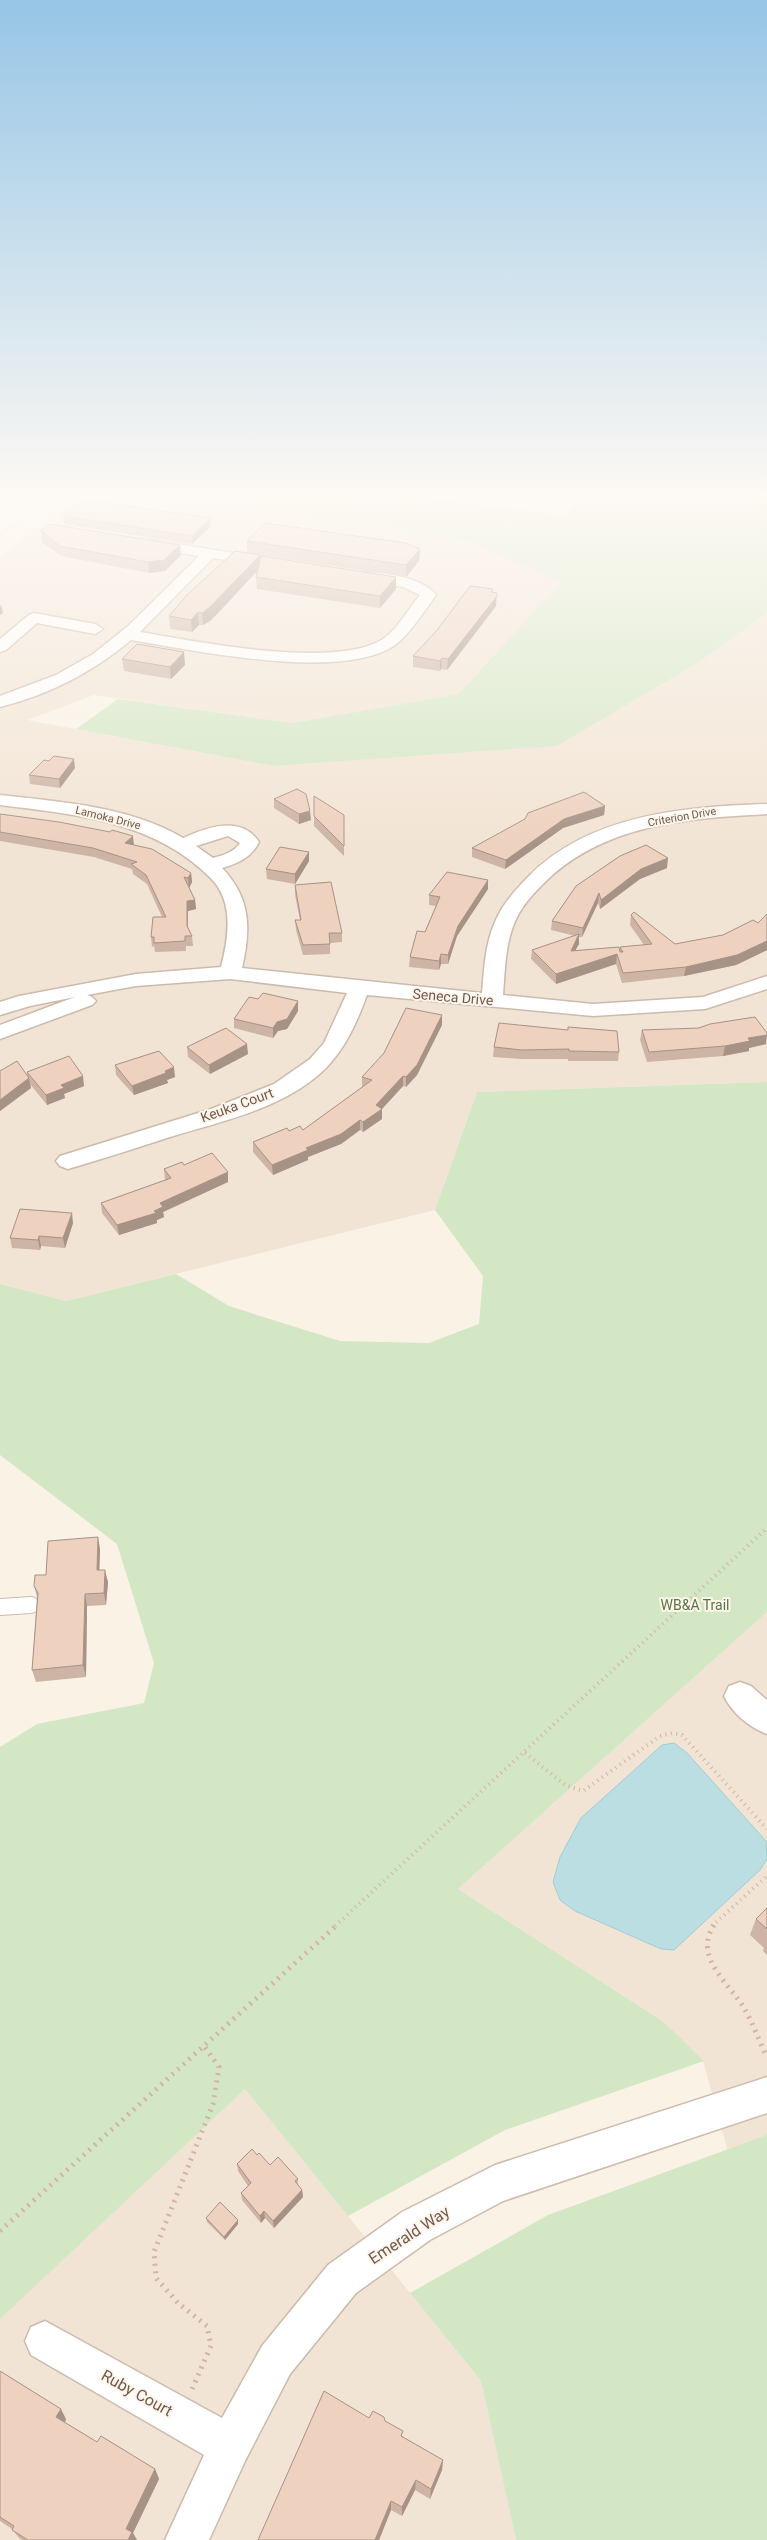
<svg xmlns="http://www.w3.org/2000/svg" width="767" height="2540" viewBox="0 0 767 2540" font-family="Roboto,sans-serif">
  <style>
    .residential { fill: #f2e4d4 }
    .green { fill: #d4e7c5 }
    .water { fill: #bbdee3; stroke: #a2cdd4 }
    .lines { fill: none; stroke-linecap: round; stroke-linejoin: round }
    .lane-casing { stroke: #ccbaad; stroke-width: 18 }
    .street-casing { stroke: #ccbaad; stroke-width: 3 }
    .secondary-casing { stroke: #d0bcad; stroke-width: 2 }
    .path-far2 { stroke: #d3b4a2; stroke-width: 2; stroke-dasharray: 0.5 2.5; stroke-linecap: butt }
    .path-far1 { stroke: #d3b4a2; stroke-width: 4; stroke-dasharray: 1 4.5; stroke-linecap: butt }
    .path { stroke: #d3b4a2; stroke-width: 5; stroke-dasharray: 2 5.5; stroke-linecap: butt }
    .lane { stroke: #fff; stroke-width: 16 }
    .street { fill: #fff; fill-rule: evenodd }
    .secondary { fill: #fff; fill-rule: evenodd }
    .wall { fill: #cdb4a4 }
    .shaded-wall { fill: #a79286 }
    .building { fill: #eed1bf; stroke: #a79286 }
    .labels { text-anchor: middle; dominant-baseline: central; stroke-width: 4; stroke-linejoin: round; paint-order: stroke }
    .far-street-label { font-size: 11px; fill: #72594c; stroke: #fef6ec }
    .street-label { font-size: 14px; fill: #72594c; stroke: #fef6ec }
    .park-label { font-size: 14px; fill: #557745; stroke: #fef6ec }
    .near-street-label { font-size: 16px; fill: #72594c; stroke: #fef6ec }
  </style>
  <rect width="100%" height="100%" fill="#fbf2e6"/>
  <path class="residential" d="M 85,495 L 185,495 L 469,541 L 562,581 L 460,694 L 292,723 L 94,695 L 27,720 L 274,766 L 557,746 L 696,664 L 767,613 L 767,1082 L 477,1092 L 435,1210 L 66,1301 L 0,1284 L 0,557 L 70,502 Z
    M 352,495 L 438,495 L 430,498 L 363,499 Z
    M 767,1612 L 767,2258 L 740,2195 L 703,2061 L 664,2022 L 458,1889 Z
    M 245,2088 L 481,2381 L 516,2540 L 0,2540 L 0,2318 Z"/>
  <path class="green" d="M 185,495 L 352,495 L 363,499 L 431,498 L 565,516 L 578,495 L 767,495 L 767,613 L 696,664 L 557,746 L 274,766 L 76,729 L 118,699 L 292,723 L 459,694 L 561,582 L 469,541 Z
    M 767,1082 L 767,1612 L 458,1889 L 664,2022 L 704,2061 L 505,2130 L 348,2216 L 245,2089 L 0,2319 L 0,1747 L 37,1724 L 144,1703 L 154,1663 L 117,1544 L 0,1455 L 0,1284 L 66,1301 L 176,1274 L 229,1306 L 340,1341 L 429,1343 L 479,1324 L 483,1276 L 435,1210 L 477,1092 Z
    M 767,2135 L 767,2540 L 516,2540 L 481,2381 L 410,2293 L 548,2215 Z"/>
  <path class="water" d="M 674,1743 L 687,1753 L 766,1841 L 767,1859 L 760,1870 L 674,1950 L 661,1949 L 575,1911 L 560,1900 L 553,1882 L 560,1857 L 581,1818 L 662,1745 Z"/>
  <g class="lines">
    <defs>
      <path id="lane" d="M 0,1607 L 31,1605"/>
      <path id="street" d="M 147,539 L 263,558 L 270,562 L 263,566 L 213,558 L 140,632 C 195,641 335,670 383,639 C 398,629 408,609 420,595 L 403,587 L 357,580 L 355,577 L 357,574 C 376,569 424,578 436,595 C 426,609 408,636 395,645 C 342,682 192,650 131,640 C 93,672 48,695 0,707 L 0,696 L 56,675 L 93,654 L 127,627 L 199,556 L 142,546 L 140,543 Z
        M 34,613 L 95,624 L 103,629 L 95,634 L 37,623 L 6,650 L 0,652 L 0,639 L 29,615 Z
        M 0,795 C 61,802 129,806 183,838 C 208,827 241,815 259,842 C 251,858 238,863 222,868 C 251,898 251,929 242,968 L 482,993 C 484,970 485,944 495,922 C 502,905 515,890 529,876 C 591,814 684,807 767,804 L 767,814 C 688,818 602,824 543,884 C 531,896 520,908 514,924 C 505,946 505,971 503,995 L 593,1004 L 703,997 L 767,976 L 767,989 L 705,1009 L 593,1016 L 367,995 C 357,1022 346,1047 326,1068 C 286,1108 222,1121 170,1137 C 136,1148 102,1159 68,1169 L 60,1166 L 56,1161 L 60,1156 L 211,1109 L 274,1084 L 310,1059 L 324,1043 L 347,993 L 230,979 L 136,986 L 87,995 L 92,997 L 96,1001 L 92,1005 L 0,1039 L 0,1025 L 75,997 L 30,1006 L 0,1015 L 0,1002 L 19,996 L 136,974 L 221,967 C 227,944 233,911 219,889 C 215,881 207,875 201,869 C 145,820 72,814 0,805 ZM 228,836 L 240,843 C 234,852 224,855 213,858 L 196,846 Z
        M 740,1682 L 751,1686 L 767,1700 L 767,1734 C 750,1728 732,1713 724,1696 L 729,1686 Z
        M 767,2077 L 767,2113 L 503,2201 L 430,2240 L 356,2293 L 290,2374 L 245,2461 L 209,2540 L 165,2540 L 204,2455 L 31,2355 L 25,2341 L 31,2327 L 45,2321 L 222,2418 L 262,2346 L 328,2265 L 402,2212 L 495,2165 Z"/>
      <path id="secondary" d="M 1,495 L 18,495 L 5,507 L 0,509 Z"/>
    </defs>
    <use href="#lane" class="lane-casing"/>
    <use href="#street" class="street-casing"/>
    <use href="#secondary" class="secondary-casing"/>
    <path class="path-far2" d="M 11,526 L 44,531
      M 0,535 L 51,495"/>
    <path class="path-far1" d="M 525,1753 L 565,1785 L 583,1791 L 660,1736 L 672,1733 L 682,1735 L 767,1829
      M 335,1926 L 767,1528
      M 712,1926 L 767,1876"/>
    <path class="path" d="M 714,1925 C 693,1957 728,1982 744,2008 C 753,2023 759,2041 767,2057
      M 0,2231 L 337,1925
      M 192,2389 L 211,2346 L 207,2326 L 178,2303 L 156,2278 L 154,2252 L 213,2104 L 219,2067 L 204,2046"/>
    <use href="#lane" class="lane"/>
    <use href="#street" class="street"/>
    <use href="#secondary" class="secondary"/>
  </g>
  <path class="wall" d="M 63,516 L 211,526 L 192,544 L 64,524 Z
    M 41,531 L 181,555 L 165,571 L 149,573 L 61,556 L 42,542 Z
    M 247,541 L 420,549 L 419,561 L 406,577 L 247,553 Z
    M 261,559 L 396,589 L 380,608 L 257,589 L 256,577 L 257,571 L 210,621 L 203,625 L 199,625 L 192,632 L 170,629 L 169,616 Z
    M 493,592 L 496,606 L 447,670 L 441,669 L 440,671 L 413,667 L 413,656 Z
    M 122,659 L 185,665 L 171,679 L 124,671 Z
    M 75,768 L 60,788 L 30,784 L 29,775 Z
    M 314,796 L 344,815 L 344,856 L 314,826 Z
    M 274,799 L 311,820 L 299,824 L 274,808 Z
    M 605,806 L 604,815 L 563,828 L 505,869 L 472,857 L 472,848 Z
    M 0,814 L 134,845 L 191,873 L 192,882 L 189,888 L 195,900 L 196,909 L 188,911 L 188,927 L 192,936 L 193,946 L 186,946 L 186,951 L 155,952 L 154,946 L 152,947 L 151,937 L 162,917 L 147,884 L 133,874 L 132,869 L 94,857 L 0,841 Z
    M 309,852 L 309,861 L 295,884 L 267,879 L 266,869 Z
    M 667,868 L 640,879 L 600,909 L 598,903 L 582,937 L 579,937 L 579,944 L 575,950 L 620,952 L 620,947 L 644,945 L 630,925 L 631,915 L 675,944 L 723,935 L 758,923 L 767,914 L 767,950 L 736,965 L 684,976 L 622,983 L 616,964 L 556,984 L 531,959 L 532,950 L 575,936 L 551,930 L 552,921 L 576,886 Z
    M 295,885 L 342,933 L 342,942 L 330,943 L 330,954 L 303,955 L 296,930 L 295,920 L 300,920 L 295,895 Z
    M 488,889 L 457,936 L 448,964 L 441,964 L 439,970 L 409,967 L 410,957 L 425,932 L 436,906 L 429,905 L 429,895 Z
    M 258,999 L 298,1001 L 298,1011 L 287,1029 L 278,1031 L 273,1038 L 234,1028 L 234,1019 Z
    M 442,1015 L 442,1025 L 417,1075 L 406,1087 L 403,1086 L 382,1109 L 382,1119 L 363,1132 L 360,1130 L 341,1144 L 308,1157 L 308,1160 L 273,1175 L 253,1152 L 253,1142 L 289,1131 L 303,1130 L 363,1087 L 362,1087 L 362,1077 Z
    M 499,1023 L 619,1052 L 618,1061 L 568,1061 L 568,1059 L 521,1059 L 493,1057 L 494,1047 Z
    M 642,1030 L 766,1044 L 749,1048 L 749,1051 L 723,1056 L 647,1062 L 640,1040 Z
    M 187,1047 L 248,1054 L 210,1074 L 188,1057 Z
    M 115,1065 L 175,1077 L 167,1080 L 168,1083 L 134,1095 L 116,1075 Z
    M 0,1071 L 27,1076 L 27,1072 L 84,1086 L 64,1094 L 65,1098 L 47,1105 L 30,1084 L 31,1088 L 0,1111 Z
    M 184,1165 L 228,1182 L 163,1212 L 164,1217 L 157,1220 L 157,1223 L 119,1235 L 102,1213 L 101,1203 L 165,1180 L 164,1169 Z
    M 73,1223 L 65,1248 L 41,1246 L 40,1250 L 12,1248 L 10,1238 Z
    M 100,1549 L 99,1570 L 108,1582 L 106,1605 L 87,1606 L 86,1677 L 36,1682 L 32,1670 L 37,1597 L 34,1586 L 46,1575 Z
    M 767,1906 L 767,1955 L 763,1951 L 764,1948 L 750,1935 L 756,1919 L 766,1909 Z
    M 257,2155 L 270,2165 L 298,2179 L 298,2186 L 302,2190 L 303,2197 L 274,2228 L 265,2218 L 261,2223 L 242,2200 L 241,2193 L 248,2186 L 238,2171 L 237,2164 Z
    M 206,2218 L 238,2220 L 238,2224 L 225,2240 L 207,2222 Z
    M 0,2371 L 66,2419 L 65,2423 L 97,2442 L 155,2469 L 159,2479 L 133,2533 L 137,2540 L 22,2540 L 19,2538 L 12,2529 L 0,2521 Z
    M 369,2418 L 385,2421 L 403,2437 L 443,2460 L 442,2470 L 430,2499 L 415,2490 L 402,2516 L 391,2510 L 379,2540 L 258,2540 Z"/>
  <path class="shaded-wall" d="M 211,518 L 211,526 L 192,544 L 192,536 Z
    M 180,545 L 181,555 L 165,571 L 149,573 L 148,562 Z
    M 420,549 L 419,561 L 406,577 L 406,565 Z
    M 260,555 L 261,567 L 220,611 L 210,621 L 203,625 L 202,613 Z
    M 396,577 L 396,589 L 380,608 L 380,596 Z
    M 497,593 L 496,606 L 447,670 L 448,659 Z
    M 1,605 L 3,613 L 0,615 L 0,606 Z
    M 198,612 L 199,625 L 192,632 L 191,620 Z
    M 184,652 L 185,665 L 171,679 L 170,667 Z
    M 442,658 L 441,669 L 440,671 L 440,661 Z
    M 74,759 L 75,768 L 60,788 L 59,779 Z
    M 605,806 L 604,815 L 563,828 L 505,869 L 506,860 L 564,819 Z
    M 310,811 L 311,820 L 299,824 L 299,814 Z
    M 133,836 L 134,846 L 125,843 Z
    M 309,852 L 309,861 L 295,884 L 295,874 Z
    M 668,858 L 667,868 L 640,879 L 600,909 L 601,900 L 641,869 Z
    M 191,873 L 192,882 L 189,888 L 188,878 Z
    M 488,880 L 488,889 L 457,936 L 448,964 L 448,955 L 458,926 Z
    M 599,893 L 598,903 L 582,937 L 583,928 Z
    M 195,900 L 196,909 L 188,911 L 188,935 L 187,901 Z
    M 579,934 L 579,944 L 570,960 L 571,951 Z
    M 767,941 L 767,950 L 736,965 L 684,976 L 686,967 Z
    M 441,954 L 441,964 L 439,970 L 439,961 Z
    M 617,954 L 616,964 L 556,984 L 556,974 Z
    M 298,1001 L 298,1011 L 287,1029 L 278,1031 L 273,1038 L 273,1028 L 277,1022 Z
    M 442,1015 L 442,1025 L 417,1075 L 406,1087 L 406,1077 Z
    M 767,1035 L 766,1044 L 749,1048 L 749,1051 L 723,1056 L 725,1046 L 748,1038 Z
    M 247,1044 L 248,1054 L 210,1074 L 209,1065 Z
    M 174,1067 L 175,1077 L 167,1080 L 168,1083 L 134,1095 L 132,1086 Z
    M 83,1076 L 84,1086 L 64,1094 L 65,1098 L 47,1105 L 46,1095 L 61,1085 Z
    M 403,1076 L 403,1086 L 382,1109 L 382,1119 L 363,1132 L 363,1122 L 376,1105 Z
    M 29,1078 L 31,1088 L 0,1111 L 0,1100 Z
    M 360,1120 L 360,1130 L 341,1144 L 308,1157 L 308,1160 L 273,1175 L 272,1165 Z
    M 228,1172 L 228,1182 L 163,1212 L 164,1217 L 157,1220 L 157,1223 L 119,1235 L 117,1225 L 154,1211 L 160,1203 Z
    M 72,1213 L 73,1223 L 65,1248 L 63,1238 Z
    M 39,1236 L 41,1246 L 40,1250 L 38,1240 Z
    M 98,1537 L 100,1549 L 99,1583 L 97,1570 Z
    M 105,1570 L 108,1582 L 106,1605 L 104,1593 Z
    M 85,1594 L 87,1606 L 86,1677 L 83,1665 Z
    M 302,2190 L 303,2197 L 274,2228 L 273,2221 Z
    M 264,2211 L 265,2218 L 261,2223 L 260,2216 Z
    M 238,2220 L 238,2224 L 225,2240 L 224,2237 Z
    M 61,2409 L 66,2419 L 62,2428 L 56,2417 Z
    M 443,2460 L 442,2470 L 430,2499 L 431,2489 Z
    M 155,2469 L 159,2479 L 133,2533 L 137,2540 L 128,2540 L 126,2529 Z
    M 416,2480 L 415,2490 L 402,2516 L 402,2507 Z
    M 391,2501 L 391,2510 L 379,2540 L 375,2540 Z"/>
  <path class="building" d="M 84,500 L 211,518 L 192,536 L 63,516 Z
    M 265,523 L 406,543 L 420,549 L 406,565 L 247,541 Z
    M 50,524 L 180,545 L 164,560 L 148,562 L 60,546 L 41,531 Z
    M 235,551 L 260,555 L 209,608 L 202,613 L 198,612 L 191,620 L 169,616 L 187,595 Z
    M 261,556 L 396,577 L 380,596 L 256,577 Z
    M 470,586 L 493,589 L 491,592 L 497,593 L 497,596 L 448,659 L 442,658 L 440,661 L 413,656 L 438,629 Z
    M 137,644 L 184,652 L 170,667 L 122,659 Z
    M 54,756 L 74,759 L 59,779 L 29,775 L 44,760 L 49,761 Z
    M 297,789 L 306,794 L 310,811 L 299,814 L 274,799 Z
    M 584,792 L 605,806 L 564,819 L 506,860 L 472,848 L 525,819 L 528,813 Z
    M 314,796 L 344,815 L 344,846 L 314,816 Z
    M 0,814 L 59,822 L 110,832 L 112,830 L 133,836 L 125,843 L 152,849 L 191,873 L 188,878 L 184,877 L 195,900 L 187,901 L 187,926 L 192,936 L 185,936 L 185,941 L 154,943 L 154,937 L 151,937 L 153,917 L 166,917 L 146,875 L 131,864 L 137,862 L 93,848 L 0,832 Z
    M 646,845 L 668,858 L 641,869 L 601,900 L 599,893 L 583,928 L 552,921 L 576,886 L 620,856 Z
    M 280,847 L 309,852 L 295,874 L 266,869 Z
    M 447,872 L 488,880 L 458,926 L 448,955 L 441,954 L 439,961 L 410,957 L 417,931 L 425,932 L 440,897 L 429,895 Z
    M 331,882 L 342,933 L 329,933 L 330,944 L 303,945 L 295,920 L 301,920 L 295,885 Z
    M 634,912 L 675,944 L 723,935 L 753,920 L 758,923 L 767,914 L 767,941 L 737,955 L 686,967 L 623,973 L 617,954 L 556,974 L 532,950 L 579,934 L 571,951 L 619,947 L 620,952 L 623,952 L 620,947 L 652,944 L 631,915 Z
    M 263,993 L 298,1001 L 287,1019 L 277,1022 L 273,1028 L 234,1019 L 249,997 L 258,999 Z
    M 406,1008 L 442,1015 L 417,1065 L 406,1077 L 403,1076 L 376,1105 L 382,1109 L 363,1122 L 360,1120 L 341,1134 L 306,1148 L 308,1150 L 272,1165 L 253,1142 L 287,1128 L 289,1131 L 300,1126 L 303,1130 L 372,1080 L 362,1077 L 384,1053 Z
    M 755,1017 L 767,1033 L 767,1035 L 748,1038 L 750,1041 L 725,1046 L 649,1052 L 642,1030 L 699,1028 L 710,1024 Z
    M 499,1023 L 568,1030 L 568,1027 L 617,1031 L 619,1052 L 569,1051 L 569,1049 L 522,1050 L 494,1047 Z
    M 226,1028 L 247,1044 L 209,1065 L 187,1047 Z
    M 159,1051 L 174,1067 L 165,1071 L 166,1073 L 132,1086 L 115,1065 Z
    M 69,1056 L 83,1076 L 61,1085 L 64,1088 L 46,1095 L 27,1072 Z
    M 17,1061 L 29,1078 L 0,1100 L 0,1071 Z
    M 212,1153 L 228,1172 L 160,1203 L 163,1207 L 154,1211 L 156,1213 L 117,1225 L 101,1203 L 171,1178 L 164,1169 L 182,1162 L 184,1165 Z
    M 20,1209 L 72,1213 L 63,1238 L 39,1236 L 38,1240 L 10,1238 Z
    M 98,1537 L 97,1570 L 105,1570 L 104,1593 L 85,1594 L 83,1665 L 32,1670 L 38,1593 L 34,1586 L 35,1575 L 46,1575 L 48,1541 Z
    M 767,1908 L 767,1929 L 756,1919 Z
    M 252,2149 L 257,2155 L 259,2153 L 270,2165 L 278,2157 L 298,2179 L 295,2181 L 302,2190 L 273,2221 L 264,2211 L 260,2216 L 241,2193 L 251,2183 L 237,2164 Z
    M 220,2202 L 238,2220 L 224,2237 L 206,2218 Z
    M 0,2371 L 61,2409 L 56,2417 L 97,2442 L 101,2436 L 155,2469 L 126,2529 L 132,2532 L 128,2540 L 28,2540 L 12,2530 L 14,2526 L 0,2517 Z
    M 324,2391 L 369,2418 L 373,2411 L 384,2417 L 385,2421 L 403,2431 L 401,2436 L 443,2460 L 431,2489 L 416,2480 L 402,2507 L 391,2501 L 375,2540 L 258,2540 Z"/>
  <linearGradient id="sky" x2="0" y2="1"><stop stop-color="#96c5e6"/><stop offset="0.58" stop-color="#fdf9f4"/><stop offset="1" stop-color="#fdf9f4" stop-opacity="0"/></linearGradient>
  <rect width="767" height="851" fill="url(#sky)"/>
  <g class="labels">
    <g class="far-street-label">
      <text transform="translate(682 817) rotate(-10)">Criterion Drive</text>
      <text transform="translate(108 818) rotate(14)">Lamoka Drive</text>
    </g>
    <g class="street-label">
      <text transform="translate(453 997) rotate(5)">Seneca Drive</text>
      <text transform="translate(237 1105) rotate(-20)">Keuka Court</text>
    </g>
    <g class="park-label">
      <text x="695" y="1605">WB&amp;A Trail</text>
    </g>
    <g class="near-street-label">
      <text transform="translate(409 2235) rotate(-33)">Emerald Way</text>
      <text transform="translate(137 2393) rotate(29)">Ruby Court</text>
    </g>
  </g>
</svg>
